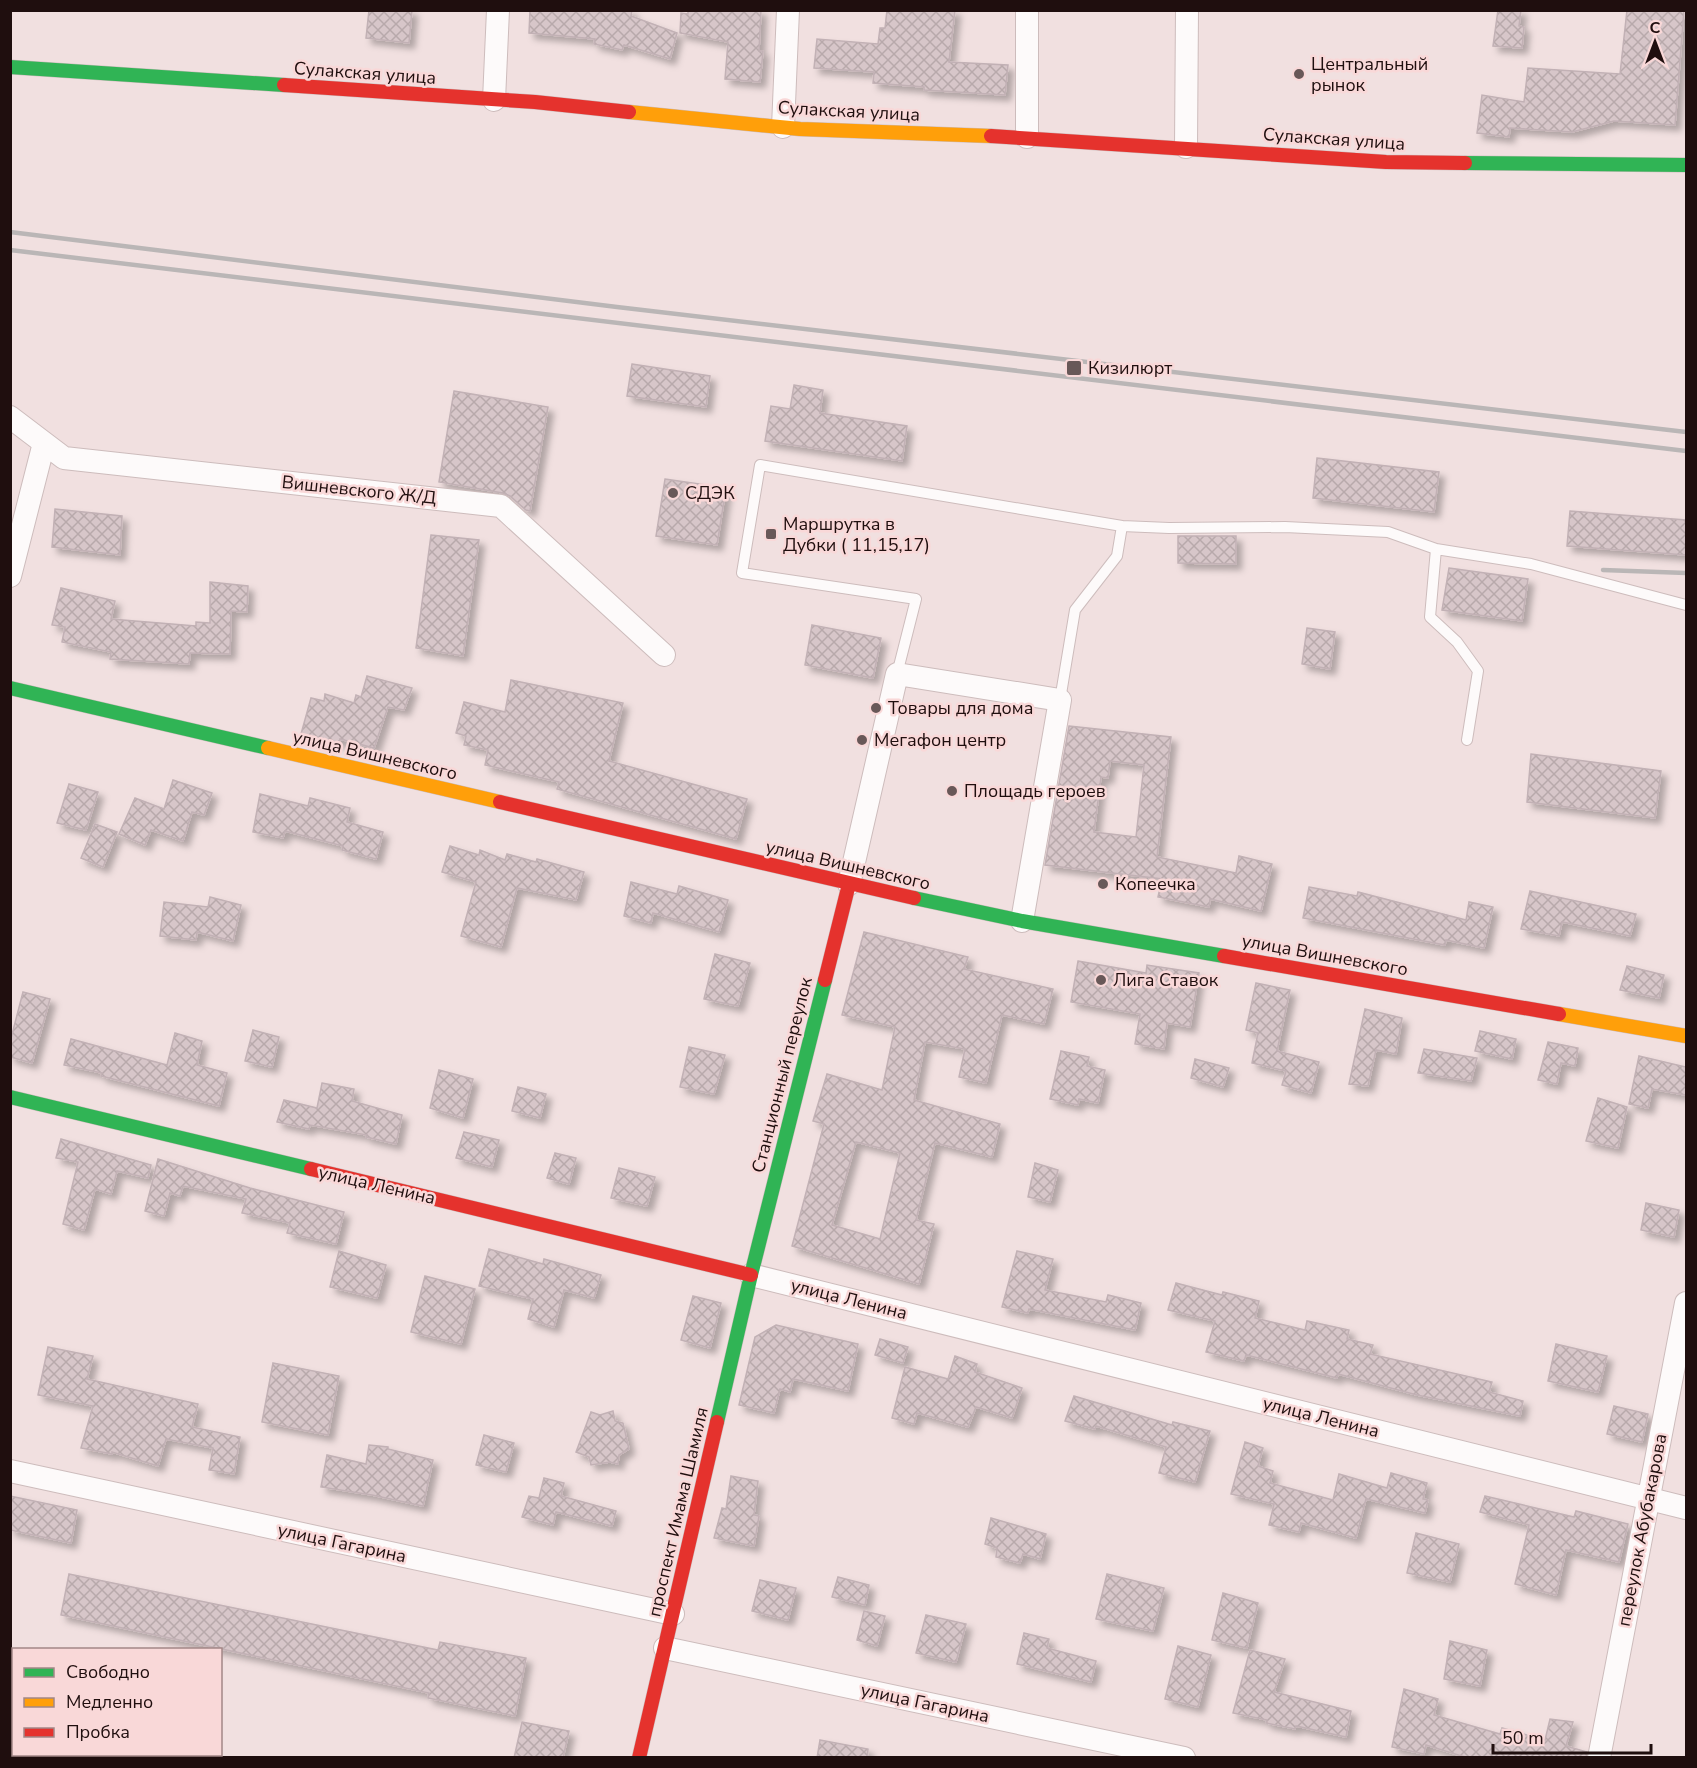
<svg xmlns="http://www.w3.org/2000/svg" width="1697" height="1768" viewBox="0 0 1697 1768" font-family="'Nunito Sans',sans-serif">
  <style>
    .building { fill: url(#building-cross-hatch); stroke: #c2b1b5; stroke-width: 1.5; fill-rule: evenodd; filter: url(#shadow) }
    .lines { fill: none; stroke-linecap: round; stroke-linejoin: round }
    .lane-casing { stroke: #cdbcbc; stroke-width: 12 }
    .street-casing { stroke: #cdbcbc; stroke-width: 24 }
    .fast-casing { stroke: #cdbcbc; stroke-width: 15 }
    .slow-casing { stroke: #cdbcbc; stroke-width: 15 }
    .jam-casing { stroke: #cdbcbc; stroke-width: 15 }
    .lane { stroke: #fdfafa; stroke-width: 10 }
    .street { stroke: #fdfafa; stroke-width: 22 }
    .fast { stroke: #30b455; stroke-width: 14 }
    .slow { stroke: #ff9f0a; stroke-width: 14 }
    .jam { stroke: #e5322d; stroke-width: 14 }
    .rail { stroke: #bab6b6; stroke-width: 4.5 }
    .poi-dot { fill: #685858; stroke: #f9d8d8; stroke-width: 2 }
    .labels { text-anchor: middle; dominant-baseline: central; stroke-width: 5; stroke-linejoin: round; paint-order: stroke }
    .poi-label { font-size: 18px; fill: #1f0e0e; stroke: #f9d8d8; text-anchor: start }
    .street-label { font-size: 18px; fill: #1f0e0e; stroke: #f9d8d8 }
  </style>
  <defs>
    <pattern id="building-cross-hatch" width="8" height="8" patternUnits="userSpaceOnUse" patternTransform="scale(1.5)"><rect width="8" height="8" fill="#d7c6c9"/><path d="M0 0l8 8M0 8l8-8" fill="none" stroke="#b8a9ab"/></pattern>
    <filter id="shadow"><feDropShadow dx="5.5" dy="5.5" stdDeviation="3" flood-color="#0004"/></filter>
  </defs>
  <rect width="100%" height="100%" fill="#f1e0e0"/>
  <path class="building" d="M 369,10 L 412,10 L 409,43 L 366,38 Z
    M 530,10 L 632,10 L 631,16 L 677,33 L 670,59 L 624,45 L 622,50 L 594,44 L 595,39 L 529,33 Z
    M 688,10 L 761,10 L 759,51 L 763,51 L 760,82 L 725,79 L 728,42 L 680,33 L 681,13 L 688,14 Z
    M 887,10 L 955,10 L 949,62 L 1008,65 L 1005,95 L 924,90 L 924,87 L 873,83 L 874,72 L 814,68 L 817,39 L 878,44 L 880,28 L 885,28 Z
    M 1498,10 L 1521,10 L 1519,26 L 1524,27 L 1522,48 L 1493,46 Z
    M 1627,10 L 1684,10 L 1675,125 L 1614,121 L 1572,132 L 1510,128 L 1509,137 L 1477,133 L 1482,95 L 1524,102 L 1528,68 L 1620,74 Z
    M 632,364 L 710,376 L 706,407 L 627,396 Z
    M 794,385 L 823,390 L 820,413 L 907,426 L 902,461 L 765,441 L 771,406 L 790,409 Z
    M 454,391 L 548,407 L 530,511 L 526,510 L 510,496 L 503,493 L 439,482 Z
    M 1317,458 L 1439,472 L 1434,512 L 1313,498 Z
    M 665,479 L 726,488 L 717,545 L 656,536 Z
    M 55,509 L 122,516 L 120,555 L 52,547 Z
    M 1570,511 L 1686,520 L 1686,555 L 1567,546 Z
    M 431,535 L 479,540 L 463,656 L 416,648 Z
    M 1178,536 L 1236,536 L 1236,564 L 1178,563 Z
    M 1449,568 L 1528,579 L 1522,621 L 1442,610 Z
    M 210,582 L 248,586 L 247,612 L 231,611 L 230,654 L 190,653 L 189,664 L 110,659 L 111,652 L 62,642 L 65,627 L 52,625 L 61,588 L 115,601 L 111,619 L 196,626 L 196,622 L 210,623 Z
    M 812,625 L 881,638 L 873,678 L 805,665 Z
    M 1307,628 L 1335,632 L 1330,669 L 1302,664 Z
    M 367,676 L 412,688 L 404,710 L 388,707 L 374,748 L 340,739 L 339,743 L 301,734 L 311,698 L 324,701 L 325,694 L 354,703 L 356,695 L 361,697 Z
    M 511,680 L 623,703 L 609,761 L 747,799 L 736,839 L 557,789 L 559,782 L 485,765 L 488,750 L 464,745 L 466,736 L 456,733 L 464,702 L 505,712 Z
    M 1069,726 L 1171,737 L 1157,857 L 1236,873 L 1239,856 L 1272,864 L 1261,911 L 1210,899 L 1209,907 L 1158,897 L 1162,879 L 1045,865 ZM 1110,761 L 1144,765 L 1136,837 L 1094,832 L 1101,777 L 1108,778 Z
    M 1531,754 L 1661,771 L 1655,818 L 1527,802 Z
    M 173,780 L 212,793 L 204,815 L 192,812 L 183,841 L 151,830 L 145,845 L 119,834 L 135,798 L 164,809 Z
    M 69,784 L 98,792 L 86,830 L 57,823 Z
    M 260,794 L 308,806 L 310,798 L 350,808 L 347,822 L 383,832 L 376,859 L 342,850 L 343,846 L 285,831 L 283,838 L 253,832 Z
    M 95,824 L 117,832 L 103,867 L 81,858 Z
    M 450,846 L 479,855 L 480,850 L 505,860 L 507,854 L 536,862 L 537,859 L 584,872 L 576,900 L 517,888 L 501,947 L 461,936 L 476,882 L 442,872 Z
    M 631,882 L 677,894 L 679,886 L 728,900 L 719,932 L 653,913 L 651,923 L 624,916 Z
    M 1309,887 L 1357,896 L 1358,892 L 1466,920 L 1469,902 L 1493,907 L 1484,948 L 1446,940 L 1445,945 L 1303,918 Z
    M 1530,891 L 1636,914 L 1630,936 L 1562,922 L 1559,936 L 1521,929 Z
    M 210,897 L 241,905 L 233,941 L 197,932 L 196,940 L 160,936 L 164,902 L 208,907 Z
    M 864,932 L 968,957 L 964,969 L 1053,989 L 1044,1024 L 1002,1015 L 986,1083 L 959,1077 L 965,1049 L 925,1042 L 914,1100 L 1000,1124 L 992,1157 L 935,1143 L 916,1220 L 934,1224 L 919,1284 L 792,1246 L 824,1124 L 813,1121 L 827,1074 L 882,1090 L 895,1027 L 842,1015 ZM 856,1142 L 900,1153 L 880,1239 L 832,1225 Z
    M 715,954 L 750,963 L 738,1006 L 704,999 Z
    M 1078,961 L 1146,973 L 1147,965 L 1199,973 L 1190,1027 L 1167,1023 L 1164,1049 L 1135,1044 L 1140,1014 L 1071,1002 Z
    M 1627,966 L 1664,975 L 1659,998 L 1620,990 Z
    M 1256,983 L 1290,990 L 1277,1051 L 1319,1062 L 1311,1093 L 1282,1085 L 1286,1071 L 1252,1063 L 1258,1033 L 1246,1030 Z
    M 23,992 L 50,999 L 32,1063 L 10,1057 L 10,1042 Z
    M 1365,1009 L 1402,1018 L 1396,1054 L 1376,1050 L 1368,1086 L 1349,1084 Z
    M 253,1030 L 279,1037 L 272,1067 L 245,1061 Z
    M 1480,1031 L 1516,1039 L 1512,1059 L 1475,1051 Z
    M 175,1033 L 202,1041 L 197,1065 L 227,1073 L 219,1106 L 101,1076 L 102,1073 L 64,1065 L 71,1039 L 167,1065 Z
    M 1548,1042 L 1578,1048 L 1575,1066 L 1561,1063 L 1557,1084 L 1538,1080 Z
    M 689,1047 L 725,1055 L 714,1094 L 680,1087 Z
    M 1424,1049 L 1477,1058 L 1471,1081 L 1418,1073 Z
    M 1061,1051 L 1089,1057 L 1087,1066 L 1105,1070 L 1098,1103 L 1079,1099 L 1078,1105 L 1050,1099 Z
    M 1639,1056 L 1686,1067 L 1686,1095 L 1652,1089 L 1648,1108 L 1629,1104 Z
    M 1195,1059 L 1229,1068 L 1223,1087 L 1191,1078 Z
    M 439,1070 L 473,1079 L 463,1118 L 430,1108 Z
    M 322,1083 L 354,1089 L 352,1101 L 402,1115 L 396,1144 L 366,1137 L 367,1135 L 310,1125 L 309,1129 L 277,1122 L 284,1100 L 317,1108 Z
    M 518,1087 L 546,1094 L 540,1118 L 512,1111 Z
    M 1598,1098 L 1627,1107 L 1618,1148 L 1586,1141 Z
    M 464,1132 L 499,1140 L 492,1167 L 456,1158 Z
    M 61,1139 L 151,1165 L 148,1178 L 117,1171 L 111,1194 L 95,1189 L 84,1230 L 63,1224 L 78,1162 L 56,1158 Z
    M 555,1153 L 576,1158 L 569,1184 L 547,1178 Z
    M 158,1159 L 250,1188 L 344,1212 L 336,1244 L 287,1233 L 290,1223 L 242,1213 L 246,1199 L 183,1186 L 180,1196 L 170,1193 L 164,1216 L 145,1211 Z
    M 1035,1163 L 1058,1170 L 1050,1202 L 1028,1197 Z
    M 619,1168 L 655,1177 L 647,1206 L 611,1198 Z
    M 1646,1203 L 1679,1210 L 1674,1237 L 1641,1230 Z
    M 489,1249 L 543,1264 L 544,1259 L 601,1275 L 594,1298 L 564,1290 L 554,1327 L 528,1319 L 533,1299 L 479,1286 Z
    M 339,1251 L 386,1265 L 377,1298 L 330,1287 Z
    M 1017,1251 L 1053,1259 L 1045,1290 L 1106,1302 L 1108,1295 L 1141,1303 L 1135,1330 L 1029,1309 L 1028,1313 L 1002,1307 Z
    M 425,1276 L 475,1289 L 461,1344 L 411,1332 Z
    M 1176,1283 L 1222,1295 L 1223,1292 L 1259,1301 L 1255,1318 L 1305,1330 L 1307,1321 L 1349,1330 L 1347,1339 L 1373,1345 L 1370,1354 L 1492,1382 L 1489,1392 L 1523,1401 L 1520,1416 L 1417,1395 L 1338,1374 L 1337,1378 L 1246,1355 L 1244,1361 L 1206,1352 L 1215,1321 L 1168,1310 Z
    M 693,1296 L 721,1303 L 710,1348 L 681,1340 Z
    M 776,1325 L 858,1344 L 848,1391 L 793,1379 L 790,1392 L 780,1389 L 774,1413 L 739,1405 L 755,1337 Z
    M 880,1339 L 908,1347 L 903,1363 L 875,1355 Z
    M 1556,1344 L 1607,1356 L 1598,1392 L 1548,1381 Z
    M 48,1347 L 93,1356 L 87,1379 L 198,1404 L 192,1427 L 240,1437 L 234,1474 L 209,1470 L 213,1448 L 166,1439 L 158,1466 L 112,1452 L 112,1454 L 81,1448 L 93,1406 L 38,1395 Z
    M 955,1356 L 977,1364 L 975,1372 L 1022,1388 L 1012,1418 L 976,1407 L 968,1427 L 917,1413 L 914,1424 L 892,1418 L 905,1367 L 948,1379 Z
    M 273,1363 L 339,1376 L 328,1435 L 262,1422 Z
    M 1074,1396 L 1172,1425 L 1173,1422 L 1210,1431 L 1195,1482 L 1159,1473 L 1166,1447 L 1096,1426 L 1095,1429 L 1065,1421 Z
    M 1614,1406 L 1648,1414 L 1642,1442 L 1607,1434 Z
    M 613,1411 L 615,1421 L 623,1423 L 629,1449 L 619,1455 L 618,1464 L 610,1462 L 591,1465 L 589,1457 L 576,1452 L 591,1412 L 600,1415 Z
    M 484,1435 L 514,1443 L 506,1472 L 476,1465 Z
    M 1245,1442 L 1263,1448 L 1258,1466 L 1273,1471 L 1270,1483 L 1333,1500 L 1339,1474 L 1387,1488 L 1391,1473 L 1427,1483 L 1423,1499 L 1428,1500 L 1425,1513 L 1366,1499 L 1356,1538 L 1301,1523 L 1299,1532 L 1269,1525 L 1274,1504 L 1231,1494 Z
    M 369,1445 L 388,1447 L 388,1449 L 433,1460 L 423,1506 L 372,1495 L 321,1487 L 327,1455 L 366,1464 Z
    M 731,1476 L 758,1481 L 754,1515 L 759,1516 L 754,1546 L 714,1538 L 722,1508 L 726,1509 Z
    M 544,1478 L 564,1483 L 561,1496 L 616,1511 L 612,1526 L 556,1512 L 553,1525 L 522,1517 L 529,1496 L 539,1498 Z
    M 10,1496 L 77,1510 L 71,1543 L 10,1530 Z
    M 1485,1496 L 1574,1517 L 1576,1511 L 1628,1524 L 1619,1562 L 1566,1550 L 1556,1595 L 1515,1584 L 1529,1525 L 1480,1512 Z
    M 991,1518 L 1046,1534 L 1040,1559 L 1023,1554 L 1020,1563 L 996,1557 L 997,1548 L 985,1544 Z
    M 1416,1533 L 1459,1544 L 1450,1582 L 1407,1573 Z
    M 69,1574 L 438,1650 L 440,1642 L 526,1658 L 515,1716 L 428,1698 L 429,1693 L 61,1615 Z
    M 1107,1574 L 1164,1588 L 1153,1631 L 1096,1619 Z
    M 838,1577 L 869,1585 L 865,1605 L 832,1597 Z
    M 760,1580 L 796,1588 L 788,1620 L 752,1611 Z
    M 1223,1593 L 1258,1603 L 1247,1648 L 1212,1640 Z
    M 864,1611 L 885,1616 L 877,1646 L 857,1640 Z
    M 926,1615 L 966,1624 L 956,1662 L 916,1653 Z
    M 1024,1633 L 1049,1639 L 1047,1648 L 1096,1661 L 1091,1682 L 1017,1664 Z
    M 1450,1641 L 1487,1650 L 1480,1686 L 1444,1679 Z
    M 1178,1646 L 1211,1655 L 1198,1707 L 1165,1699 Z
    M 1250,1650 L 1285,1659 L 1274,1692 L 1351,1711 L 1346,1737 L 1296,1726 L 1295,1729 L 1266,1723 L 1267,1720 L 1233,1713 Z
    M 1404,1689 L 1438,1699 L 1434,1715 L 1500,1734 L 1502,1728 L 1545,1740 L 1550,1719 L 1573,1722 L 1566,1746 L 1587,1752 L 1586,1758 L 1468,1758 L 1426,1745 L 1424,1754 L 1392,1747 Z
    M 522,1722 L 569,1731 L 563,1758 L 514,1758 Z
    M 820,1740 L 868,1749 L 867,1758 L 817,1758 Z"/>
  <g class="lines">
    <defs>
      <path id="lane" d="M 1122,526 L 1169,528 L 1285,527 L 1388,532 L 1436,549
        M 897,674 L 916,599 L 742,573 L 760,465 L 1122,526 L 1117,556 L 1075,610 L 1060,700
        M 1467,740 L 1478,671 L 1457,642 L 1430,617 L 1436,549 L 1531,564 L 1686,605"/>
      <path id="street" d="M 494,100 L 498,10
        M 783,127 L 788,10
        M 1027,137 L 1027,10
        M 1186,147 L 1187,10
        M 10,417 L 64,458 L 501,506 L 664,655
        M 10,576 L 44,443
        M 849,884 L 897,674 L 1060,700 L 1022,921
        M 751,1275 L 1686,1508
        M 10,1471 L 673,1614
        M 665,1648 L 1184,1758
        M 1599,1758 L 1686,1303"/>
      <path id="fast" d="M 10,67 L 284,85
        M 1465,163 L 1686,165
        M 10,688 L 268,748
        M 914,898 L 1022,921 L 1224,956
        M 10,1097 L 311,1169
        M 717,1422 L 751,1275 L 825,980"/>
      <path id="slow" d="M 629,112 L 800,129 L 991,136
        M 268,748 L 500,802
        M 1559,1014 L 1686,1036"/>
      <path id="jam" d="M 284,85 L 535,102 L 629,112
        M 991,136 L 1386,162 L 1465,163
        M 500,802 L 914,898
        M 1224,956 L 1559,1014
        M 825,980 L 849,884
        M 311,1169 L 751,1275
        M 639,1758 L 717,1422"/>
    </defs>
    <use href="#lane" class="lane-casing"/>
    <use href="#street" class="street-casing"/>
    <use href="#fast" class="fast-casing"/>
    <use href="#slow" class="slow-casing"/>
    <use href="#jam" class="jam-casing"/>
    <use href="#lane" class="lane"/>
    <use href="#street" class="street"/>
    <use href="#fast" class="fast"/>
    <use href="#slow" class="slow"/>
    <use href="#jam" class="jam"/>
    <path class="rail" d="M 10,232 L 617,307 L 1686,432
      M 10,250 L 1686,451
      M 1603,570 L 1686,573"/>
  </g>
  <g class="poi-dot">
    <circle cx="1299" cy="74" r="6"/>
    <rect x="1066" y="360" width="16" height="16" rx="3"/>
    <circle cx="673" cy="493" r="6"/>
    <rect x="765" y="528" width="12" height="12" rx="3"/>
    <circle cx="876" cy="708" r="6"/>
    <circle cx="862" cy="740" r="6"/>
    <circle cx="952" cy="791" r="6"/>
    <circle cx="1103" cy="884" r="6"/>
    <circle cx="1101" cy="980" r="6"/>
  </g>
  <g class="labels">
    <g class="poi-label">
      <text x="1311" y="64">Центральный<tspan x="1311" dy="21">рынок</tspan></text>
      <text x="1088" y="368">Кизилюрт</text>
      <text x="685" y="493">СДЭК</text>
      <text x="783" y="524">Маршрутка в<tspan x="783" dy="21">Дубки ( 11,15,17)</tspan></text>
      <text x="888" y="708">Товары для дома</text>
      <text x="874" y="740">Мегафон центр</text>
      <text x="964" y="791">Площадь героев</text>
      <text x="1115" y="884">Копеечка</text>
      <text x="1113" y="980">Лига Ставок</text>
    </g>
    <g class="street-label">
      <text transform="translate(365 73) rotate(4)">Сулакская улица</text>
      <text transform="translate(849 111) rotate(3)">Сулакская улица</text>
      <text transform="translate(1334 139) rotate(4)">Сулакская улица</text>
      <text transform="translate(359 490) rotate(6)">Вишневского Ж/Д</text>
      <text transform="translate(375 755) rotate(13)">улица Вишневского</text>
      <text transform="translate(848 865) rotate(13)">улица Вишневского</text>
      <text transform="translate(1325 955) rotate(10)">улица Вишневского</text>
      <text transform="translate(782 1075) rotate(-76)">Станционный переулок</text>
      <text transform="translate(377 1185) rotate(13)">улица Ленина</text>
      <text transform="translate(849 1299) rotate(14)">улица Ленина</text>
      <text transform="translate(1321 1417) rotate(14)">улица Ленина</text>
      <text transform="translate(678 1512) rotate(-77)">проспект Имама Шамиля</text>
      <text transform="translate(1642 1530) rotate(-79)">переулок Абубакарова</text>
      <text transform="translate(342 1543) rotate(12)">улица Гагарина</text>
      <text transform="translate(925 1703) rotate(12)">улица Гагарина</text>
    </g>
  </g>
  <rect width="1697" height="1768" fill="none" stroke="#1f0e0e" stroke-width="24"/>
  <rect x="12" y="1648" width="210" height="108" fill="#f9d8d8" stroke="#a28787" stroke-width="1.5"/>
  <rect x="24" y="1668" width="30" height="9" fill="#30b455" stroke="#a28787" stroke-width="1.5"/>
  <text x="66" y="1678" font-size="18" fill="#1f0e0e">Свободно</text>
  <rect x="24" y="1698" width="30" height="9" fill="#ff9f0a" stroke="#a28787" stroke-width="1.5"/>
  <text x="66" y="1708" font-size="18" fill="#1f0e0e">Медленно</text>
  <rect x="24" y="1728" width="30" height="9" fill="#e5322d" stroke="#a28787" stroke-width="1.5"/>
  <text x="66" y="1738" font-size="18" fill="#1f0e0e">Пробка</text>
  <g transform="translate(1655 42)" stroke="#f9d8d8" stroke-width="4.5" paint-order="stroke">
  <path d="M0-4.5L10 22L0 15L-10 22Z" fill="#1f0e0e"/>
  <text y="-9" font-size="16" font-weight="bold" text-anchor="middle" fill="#1f0e0e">С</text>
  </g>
  <path d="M1493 1744v9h158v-9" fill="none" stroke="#1f0e0e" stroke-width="3"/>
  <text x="1502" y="1744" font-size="18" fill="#1f0e0e" stroke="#f9d8d8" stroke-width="4.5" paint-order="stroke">50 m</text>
</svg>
